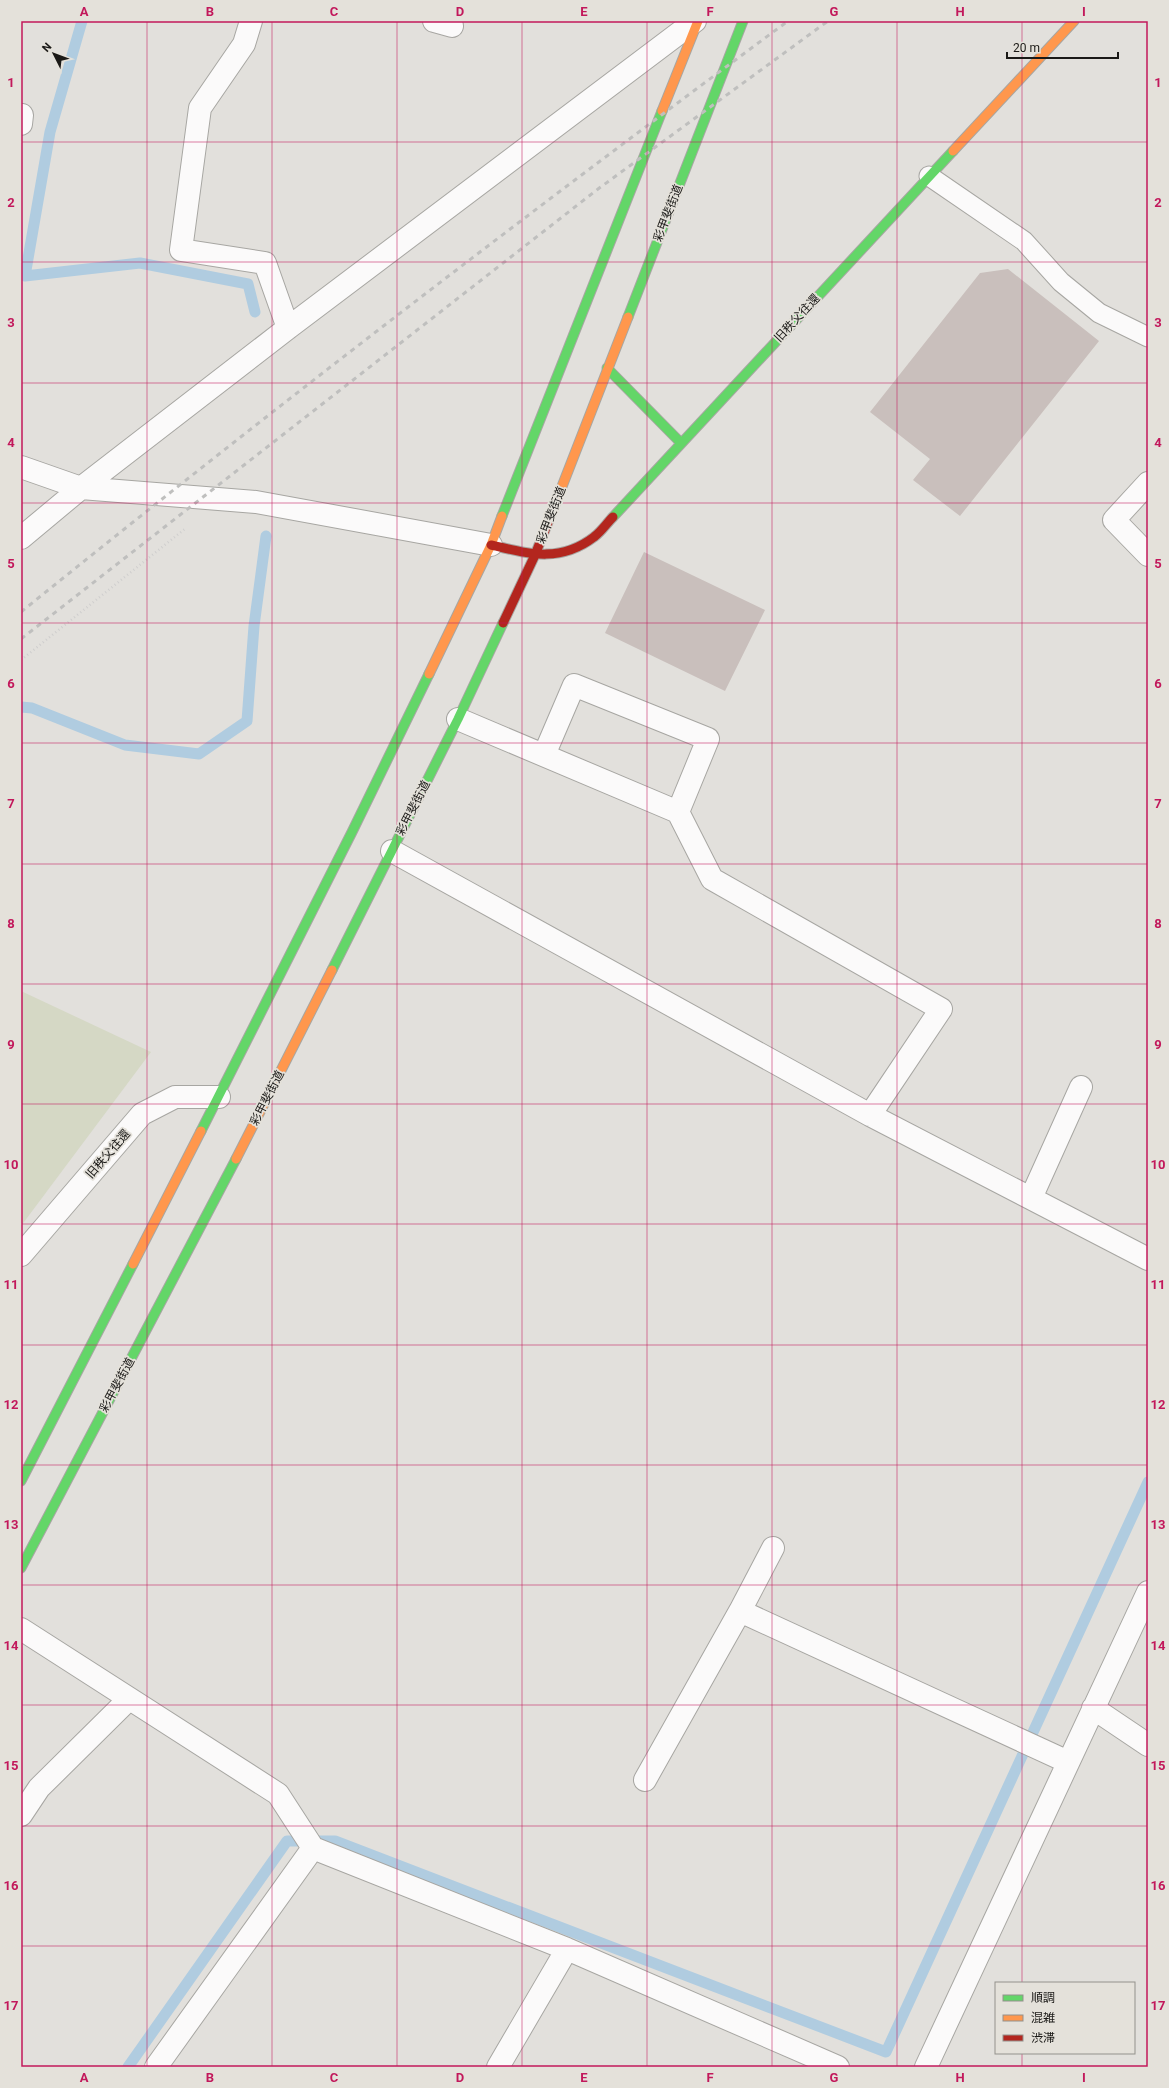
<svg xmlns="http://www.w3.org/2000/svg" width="1169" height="2088" viewBox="0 0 1169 2088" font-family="Roboto,'Noto Sans JP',sans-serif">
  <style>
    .green { fill: #d5d8c5 }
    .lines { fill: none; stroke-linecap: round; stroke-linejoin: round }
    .stream { stroke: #b0cce0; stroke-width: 11 }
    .building { fill: #c9bfbc }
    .lane-casing { stroke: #a7a6a2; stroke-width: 21 }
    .street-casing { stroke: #a7a6a2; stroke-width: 24 }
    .fast-casing { stroke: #a7a6a2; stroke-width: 11 }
    .slow-casing { stroke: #a7a6a2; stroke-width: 11 }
    .jam-casing { stroke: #a7a6a2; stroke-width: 11 }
    .path { stroke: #cecdcd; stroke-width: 2.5; stroke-dasharray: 1 3; stroke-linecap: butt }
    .lane { stroke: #fbfafa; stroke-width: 19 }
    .street { stroke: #fbfafa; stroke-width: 22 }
    .fast { stroke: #63d668; stroke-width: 9 }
    .slow { stroke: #ff974d; stroke-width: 9 }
    .jam { stroke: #b3261e; stroke-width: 9 }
    .rail { stroke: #bfbfbe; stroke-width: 3; stroke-dasharray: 5 5; stroke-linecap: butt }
    .grid { fill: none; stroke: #c2185b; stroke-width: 1; stroke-opacity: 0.55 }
    .labels { text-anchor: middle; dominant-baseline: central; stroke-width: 3.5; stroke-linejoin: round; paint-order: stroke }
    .street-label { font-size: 12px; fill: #1a1917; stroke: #e4e1da }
    .neatline { fill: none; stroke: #c2185b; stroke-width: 1.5 }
    .grid-label { font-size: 13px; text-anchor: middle; font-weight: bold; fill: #c2185b }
  </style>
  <rect width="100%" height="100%" fill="#e2e0dc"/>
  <path class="green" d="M 21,991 L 151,1052 L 21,1226 Z"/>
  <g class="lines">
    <path class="stream" d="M 82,21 L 50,132 L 25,276 L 140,263 L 248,284 L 255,312
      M 21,707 L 32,708 L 125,745 L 199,754 L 247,721 L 254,626 L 266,536
      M 128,2067 L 287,1841 L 335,1841 L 886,2052 L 1148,1482"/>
  </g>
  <path class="building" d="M 1008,269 L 1099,341 L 960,516 L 913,480 L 930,459 L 870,412 L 980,273 Z
    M 644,552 L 765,610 L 725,691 L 605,633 Z"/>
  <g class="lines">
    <defs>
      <path id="lane" d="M 929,176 L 1024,241 L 1061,282 L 1099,313 L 1148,337"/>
      <path id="street" d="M 251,21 L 244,44 L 200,108 L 181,250 L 265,263 L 288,328
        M 434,21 L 452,26
        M 21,124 L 22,115
        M 21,467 L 81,488 L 256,502 L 491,545
        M 1148,483 L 1114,520 L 1148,555
        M 21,538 L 81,488 L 288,328 L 695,21
        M 458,719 L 678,812 L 712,879 L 941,1009 L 870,1115
        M 544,755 L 574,685 L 708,739 L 678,812
        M 392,851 L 870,1115 L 1148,1259
        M 1031,1198 L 1081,1087
        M 21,1255 L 142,1114 L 175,1097 L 219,1097
        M 740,1611 L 773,1548
        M 21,1629 L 278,1794 L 313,1848 L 567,1949 L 838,2067
        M 1093,1708 L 1148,1745
        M 645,1780 L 740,1611 L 1068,1762
        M 21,1815 L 39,1788 L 129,1699
        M 156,2067 L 313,1848
        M 498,2067 L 567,1949
        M 926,2067 L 1148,1592"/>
      <path id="fast" d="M 628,317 L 743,21
        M 607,368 L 681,443
        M 502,516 L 662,111
        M 613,517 L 953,151
        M 332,970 L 458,719 L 503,623
        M 201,1131 L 352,832 L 429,674
        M 21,1481 L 133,1264
        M 21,1568 L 236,1159"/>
      <path id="slow" d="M 662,111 L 698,21
        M 953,151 L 1074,21
        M 554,507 L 628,317
        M 429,674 L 491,545 L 502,516
        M 236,1159 L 332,970
        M 133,1264 L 201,1131"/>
      <path id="jam" d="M 491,545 C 529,554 560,563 594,537 C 601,532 607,523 613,517
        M 503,623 L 535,555 L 554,507"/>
    </defs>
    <use href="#lane" class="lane-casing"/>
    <use href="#street" class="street-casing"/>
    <use href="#fast" class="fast-casing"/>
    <use href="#slow" class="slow-casing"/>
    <use href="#jam" class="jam-casing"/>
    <path class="path" d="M 21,660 L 186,528"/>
    <use href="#lane" class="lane"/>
    <use href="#street" class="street"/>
    <use href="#fast" class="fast"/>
    <use href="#slow" class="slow"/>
    <use href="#jam" class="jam"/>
    <path class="rail" d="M 21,612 C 272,409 528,213 788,21
      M 21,639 L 598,189 L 828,21"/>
  </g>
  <path class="grid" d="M 147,21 L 147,2067M 272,21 L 272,2067M 397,21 L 397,2067M 522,21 L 522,2067M 647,21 L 647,2067M 772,21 L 772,2067M 897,21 L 897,2067M 1022,21 L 1022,1983M 21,142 L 1148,142M 21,262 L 1148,262M 21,383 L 1148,383M 21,503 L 1148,503M 21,623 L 1148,623M 21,743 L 1148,743M 21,864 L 1148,864M 21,984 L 1148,984M 21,1104 L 1148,1104M 21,1224 L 1148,1224M 21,1345 L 1148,1345M 21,1465 L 1148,1465M 21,1585 L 1148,1585M 21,1705 L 1148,1705M 21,1826 L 1148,1826M 21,1946 L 1148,1946M 1022,2053 L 1022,2067"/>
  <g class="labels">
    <g class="street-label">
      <text transform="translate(668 213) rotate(-69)">彩甲斐街道</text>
      <text transform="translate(797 318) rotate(-47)">旧秩父往還</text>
      <text transform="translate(551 515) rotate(-69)">彩甲斐街道</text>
      <text transform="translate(413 808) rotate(-63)">彩甲斐街道</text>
      <text transform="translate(267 1098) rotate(-63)">彩甲斐街道</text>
      <text transform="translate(108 1154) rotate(-49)">旧秩父往還</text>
      <text transform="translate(117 1385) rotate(-62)">彩甲斐街道</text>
    </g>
  </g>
  <rect width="1169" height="2088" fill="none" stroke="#e4e1da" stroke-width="44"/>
  <rect x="995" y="1982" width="140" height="72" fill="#e4e1da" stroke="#93918c"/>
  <rect x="1003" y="1995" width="20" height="6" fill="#63d668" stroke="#93918c"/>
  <text x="1031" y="2002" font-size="12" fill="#1a1917">順調</text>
  <rect x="1003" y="2015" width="20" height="6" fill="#ff974d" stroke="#93918c"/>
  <text x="1031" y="2022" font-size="12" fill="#1a1917">混雑</text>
  <rect x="1003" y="2035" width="20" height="6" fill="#b3261e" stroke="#93918c"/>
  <text x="1031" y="2042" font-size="12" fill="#1a1917">渋滞</text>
  <g transform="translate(54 54) rotate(312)" stroke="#e4e1da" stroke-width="3" paint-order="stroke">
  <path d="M0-3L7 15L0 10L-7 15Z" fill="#1a1917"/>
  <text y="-6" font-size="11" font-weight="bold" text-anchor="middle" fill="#1a1917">N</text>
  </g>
  <path d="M1007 52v6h111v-6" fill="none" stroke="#1a1917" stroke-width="2"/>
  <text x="1013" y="52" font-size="12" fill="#1a1917" stroke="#e4e1da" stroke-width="3" paint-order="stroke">20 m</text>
  <rect x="22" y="22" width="1125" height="2044" class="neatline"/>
  <g class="grid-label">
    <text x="84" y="16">A</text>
    <text x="210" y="16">B</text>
    <text x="334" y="16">C</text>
    <text x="460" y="16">D</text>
    <text x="584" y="16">E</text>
    <text x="710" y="16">F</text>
    <text x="834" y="16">G</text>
    <text x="960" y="16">H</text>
    <text x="1084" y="16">I</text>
    <text x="11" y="87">1</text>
    <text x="1158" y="87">1</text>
    <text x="11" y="207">2</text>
    <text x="1158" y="207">2</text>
    <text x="11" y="327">3</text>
    <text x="1158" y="327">3</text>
    <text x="11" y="447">4</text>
    <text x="1158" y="447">4</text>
    <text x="11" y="568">5</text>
    <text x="1158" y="568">5</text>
    <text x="11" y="688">6</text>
    <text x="1158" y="688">6</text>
    <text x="11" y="808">7</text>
    <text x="1158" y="808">7</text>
    <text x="11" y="928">8</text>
    <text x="1158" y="928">8</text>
    <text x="11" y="1049">9</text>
    <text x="1158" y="1049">9</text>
    <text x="11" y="1169">10</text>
    <text x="1158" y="1169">10</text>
    <text x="11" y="1289">11</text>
    <text x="1158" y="1289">11</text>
    <text x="11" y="1409">12</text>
    <text x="1158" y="1409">12</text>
    <text x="11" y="1529">13</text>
    <text x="1158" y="1529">13</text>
    <text x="11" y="1650">14</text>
    <text x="1158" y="1650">14</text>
    <text x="11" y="1770">15</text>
    <text x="1158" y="1770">15</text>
    <text x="11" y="1890">16</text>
    <text x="1158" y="1890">16</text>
    <text x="11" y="2010">17</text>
    <text x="1158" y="2010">17</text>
    <text x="84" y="2082">A</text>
    <text x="210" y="2082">B</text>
    <text x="334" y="2082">C</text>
    <text x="460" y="2082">D</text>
    <text x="584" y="2082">E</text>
    <text x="710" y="2082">F</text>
    <text x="834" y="2082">G</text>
    <text x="960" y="2082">H</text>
    <text x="1084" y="2082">I</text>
  </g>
</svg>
